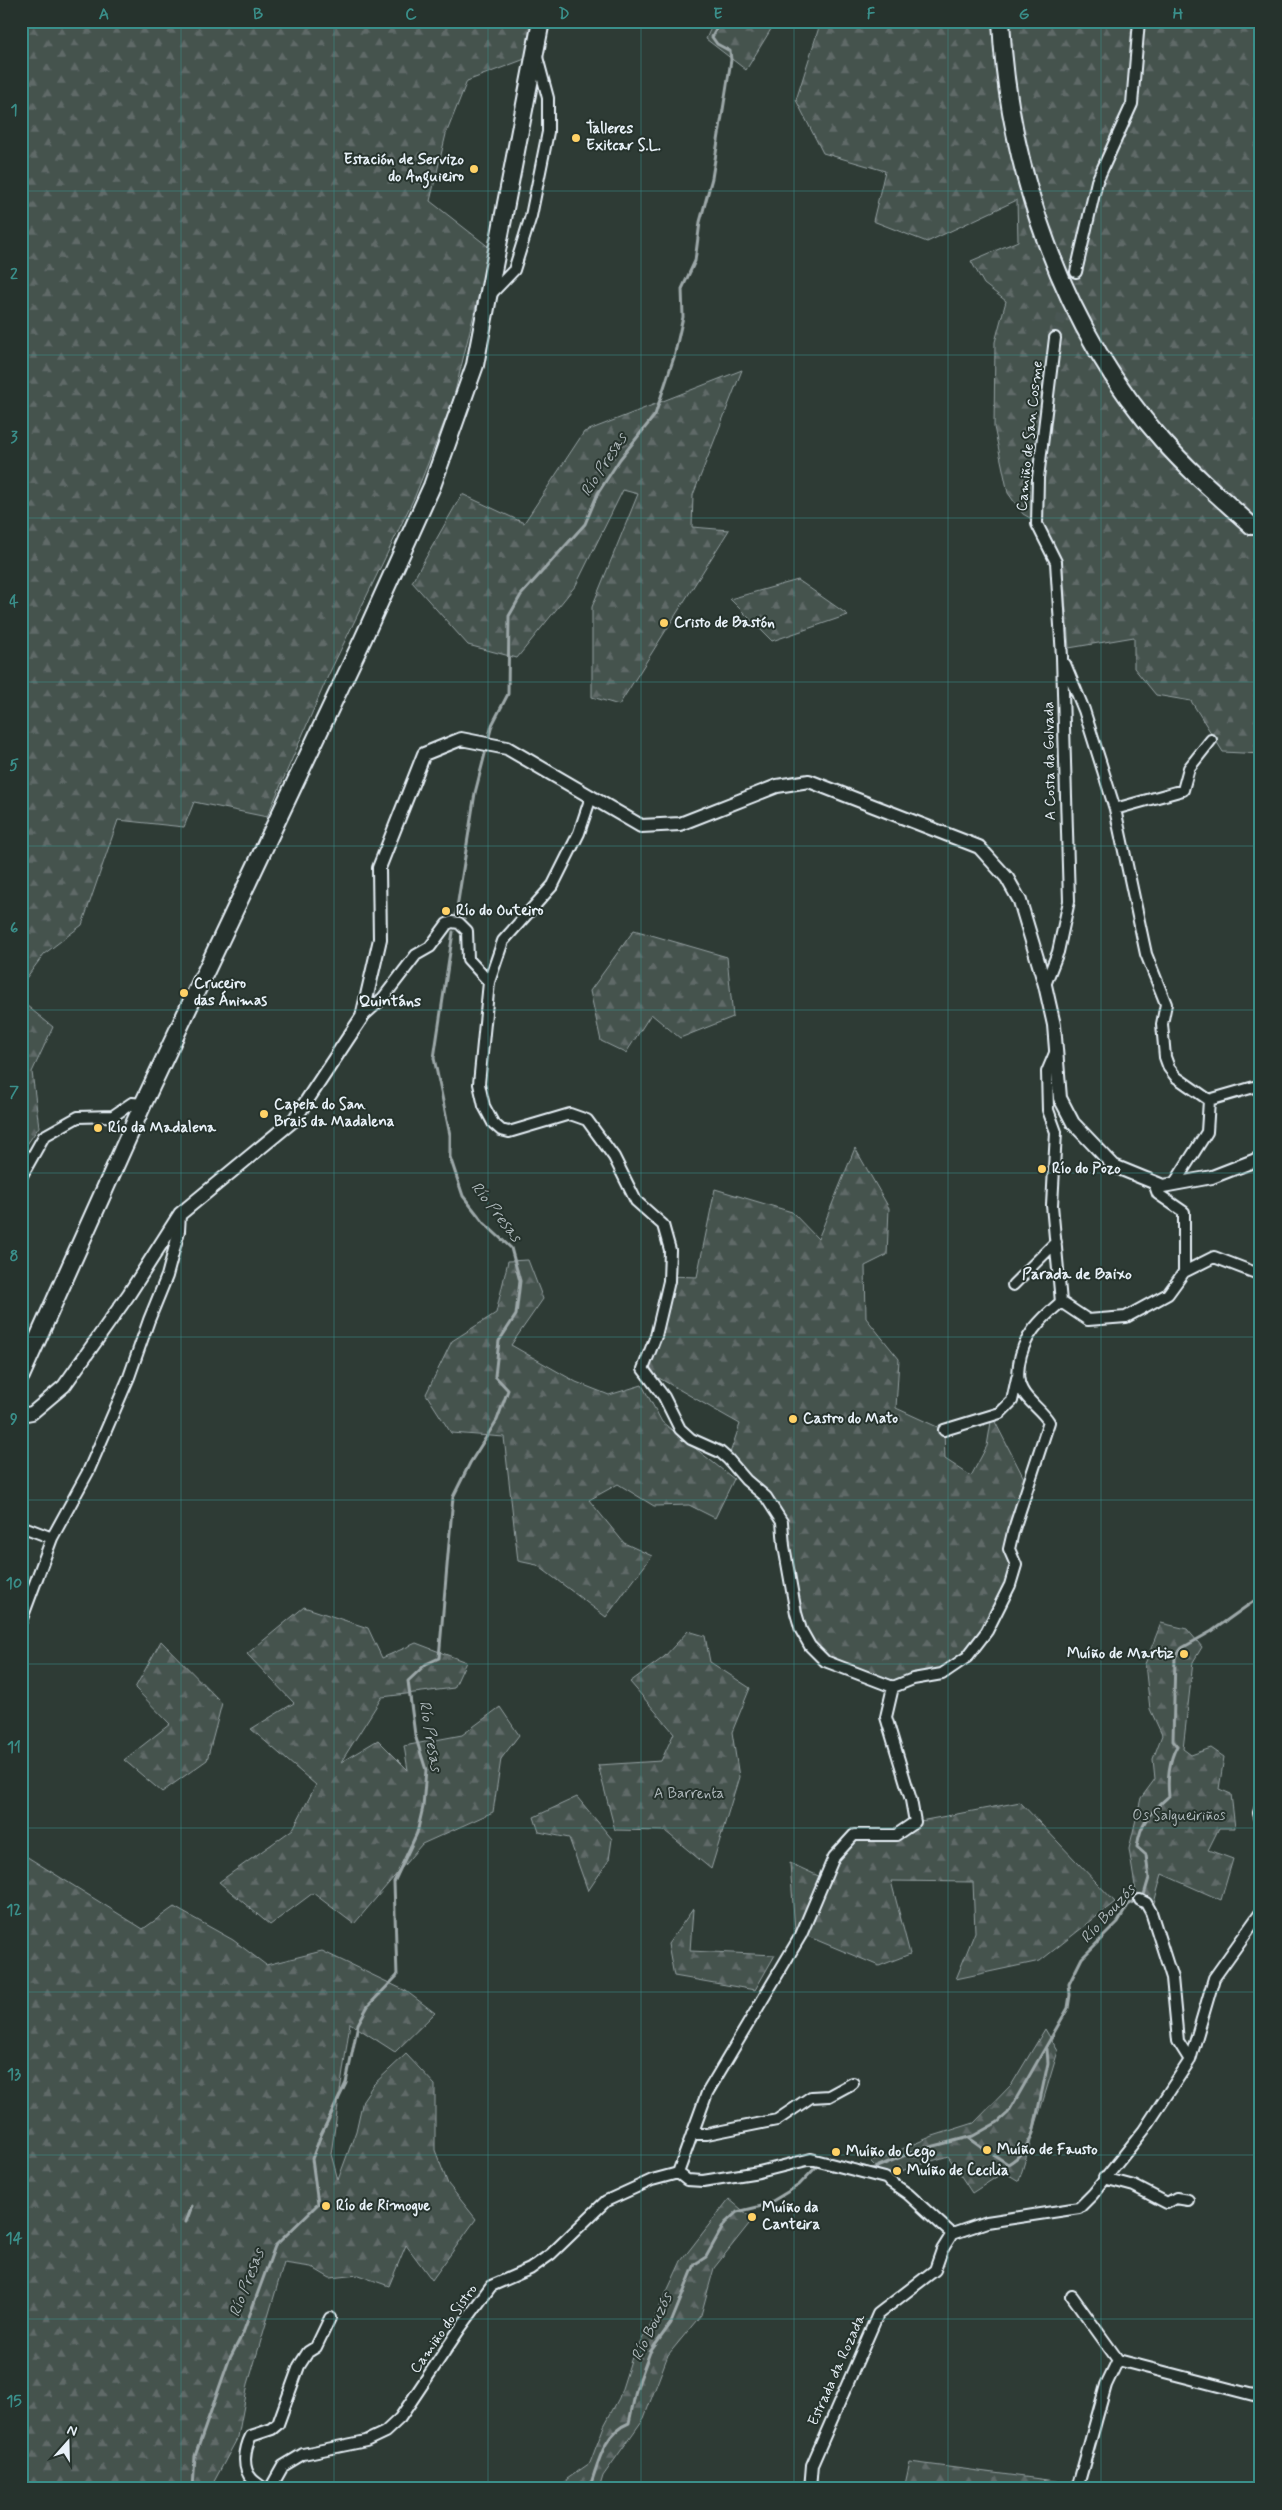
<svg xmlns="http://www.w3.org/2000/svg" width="1282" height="2510" viewBox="0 0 1282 2510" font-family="Mynerve,sans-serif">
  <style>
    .forest { fill: url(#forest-firs); stroke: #96a2a3 }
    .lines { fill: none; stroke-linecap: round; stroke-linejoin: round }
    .stream { stroke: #9da8a9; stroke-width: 3 }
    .minor-tunnel { stroke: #4a5652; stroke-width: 10; stroke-dasharray: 10 5; stroke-linecap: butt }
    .minor-casing { stroke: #e8f1f8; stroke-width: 14 }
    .tertiary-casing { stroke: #e8f1f8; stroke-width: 16 }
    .primary-casing { stroke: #e8f1f8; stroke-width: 20 }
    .trunk-casing { stroke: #e8f1f8; stroke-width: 20 }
    .minor { stroke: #26332d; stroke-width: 10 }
    .tertiary { stroke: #26332d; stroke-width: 12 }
    .primary { stroke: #26332d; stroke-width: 16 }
    .trunk { stroke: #26332d; stroke-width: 16 }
    .grid { fill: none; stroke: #3a8f8a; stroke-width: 1; stroke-opacity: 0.55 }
    .poi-dot { fill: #ffd166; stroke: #26332d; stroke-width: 2 }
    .labels { text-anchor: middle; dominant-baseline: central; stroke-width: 4; stroke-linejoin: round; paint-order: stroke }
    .poi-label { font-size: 15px; font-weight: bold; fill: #e8f1f8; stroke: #26332d; text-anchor: start }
    .street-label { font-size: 15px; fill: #e8f1f8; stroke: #26332d }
    .park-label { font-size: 15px; fill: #afb9bc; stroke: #26332d }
    .water-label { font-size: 16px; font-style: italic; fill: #b0babd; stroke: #26332d }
    .neighbourhood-label { font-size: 16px; font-weight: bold; fill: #e8f1f8; stroke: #26332d }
    .neatline { fill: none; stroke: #3a8f8a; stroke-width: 2 }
    .grid-label { font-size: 16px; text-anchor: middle; font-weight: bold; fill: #3a8f8a }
  </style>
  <defs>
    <pattern id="forest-firs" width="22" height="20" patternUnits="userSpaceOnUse" patternTransform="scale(1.25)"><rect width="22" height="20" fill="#45524e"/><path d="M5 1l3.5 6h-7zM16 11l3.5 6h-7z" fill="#606b68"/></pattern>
  </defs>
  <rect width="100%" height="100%" fill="#2e3b35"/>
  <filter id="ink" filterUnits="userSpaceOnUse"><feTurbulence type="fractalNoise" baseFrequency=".02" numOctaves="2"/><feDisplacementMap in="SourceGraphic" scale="10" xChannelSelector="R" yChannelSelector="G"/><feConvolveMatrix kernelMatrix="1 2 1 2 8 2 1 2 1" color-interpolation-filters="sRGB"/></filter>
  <g filter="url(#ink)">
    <path class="forest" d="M 21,21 L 532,21 L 525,59 L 467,81 L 446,134 L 430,201 L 490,248 L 453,400 L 415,496 L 328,676 L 267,817 L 194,802 L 184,827 L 118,820 L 82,925 L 44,954 L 21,985 Z
      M 714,21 L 776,21 L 746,70 L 706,39 Z
      M 821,21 L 1261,21 L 1261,754 L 1223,752 L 1191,701 L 1156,695 L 1134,668 L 1134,637 L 1069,648 L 1062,561 L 1042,525 L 1023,514 L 1008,493 L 994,427 L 995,342 L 1006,301 L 984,284 L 971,261 L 1018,241 L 1017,200 L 927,242 L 873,221 L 885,171 L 823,153 L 796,100 Z
      M 742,370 L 693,495 L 692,527 L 729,530 L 619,705 L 592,697 L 592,607 L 638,494 L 623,490 L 576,585 L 517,658 L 468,645 L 412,582 L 462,494 L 524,523 L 584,432 Z
      M 798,580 L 848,615 L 772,641 L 730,599 Z
      M 634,930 L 727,957 L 733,1017 L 680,1038 L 651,1014 L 626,1053 L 601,1041 L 590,991 Z
      M 21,1001 L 53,1027 L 32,1072 L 39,1127 L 21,1153 Z
      M 855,1148 L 889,1208 L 887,1255 L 865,1266 L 866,1318 L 899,1359 L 896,1408 L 944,1430 L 945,1459 L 971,1476 L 987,1446 L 992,1416 L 1029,1488 L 1009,1549 L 1016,1565 L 1010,1585 L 967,1657 L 942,1674 L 893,1687 L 825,1661 L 801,1630 L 782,1522 L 728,1459 L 740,1424 L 643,1369 L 668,1276 L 697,1277 L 715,1189 L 792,1212 L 818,1239 Z
      M 528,1260 L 543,1299 L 511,1345 L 576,1382 L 609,1395 L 642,1385 L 662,1422 L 734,1479 L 715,1518 L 689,1505 L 654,1506 L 618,1484 L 589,1500 L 624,1543 L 652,1556 L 606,1617 L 537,1565 L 518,1561 L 504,1437 L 451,1433 L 426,1394 L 452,1341 L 496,1313 L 508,1261 Z
      M 304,1607 L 368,1628 L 382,1658 L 416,1643 L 466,1662 L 454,1688 L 382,1697 L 341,1762 L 378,1740 L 408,1770 L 404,1746 L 462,1735 L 500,1707 L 519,1735 L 501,1759 L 493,1812 L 422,1844 L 354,1924 L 313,1893 L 270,1925 L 219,1882 L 293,1829 L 316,1785 L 251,1729 L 294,1703 L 247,1654 Z
      M 1161,1623 L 1187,1629 L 1202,1647 L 1193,1662 L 1183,1749 L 1191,1755 L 1211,1748 L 1224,1757 L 1219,1789 L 1231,1794 L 1235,1828 L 1219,1828 L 1208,1850 L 1233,1859 L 1221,1900 L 1162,1874 L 1154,1903 L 1136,1892 L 1129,1849 L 1141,1798 L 1155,1779 L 1153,1759 L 1162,1735 L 1150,1709 L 1145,1664 Z
      M 688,1631 L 705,1636 L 710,1662 L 750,1688 L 732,1732 L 739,1777 L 711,1869 L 665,1831 L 615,1830 L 598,1765 L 661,1761 L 674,1733 L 630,1682 L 664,1657 Z
      M 161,1641 L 222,1703 L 207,1760 L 162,1792 L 124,1760 L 170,1724 L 135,1688 Z
      M 577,1797 L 612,1839 L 609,1860 L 588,1891 L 569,1838 L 539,1832 L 534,1817 Z
      M 1020,1802 L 1115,1902 L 1040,1961 L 956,1979 L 975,1932 L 973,1882 L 891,1881 L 910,1954 L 879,1966 L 795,1931 L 790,1863 L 825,1879 L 854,1835 L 896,1835 L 915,1822 Z
      M 21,1853 L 143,1929 L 174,1907 L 233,1940 L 266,1965 L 322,1951 L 406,1991 L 435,2013 L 395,2052 L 350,2023 L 331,2154 L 338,2180 L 356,2131 L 363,2100 L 373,2085 L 406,2054 L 435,2085 L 435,2150 L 448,2184 L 476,2219 L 432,2280 L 406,2245 L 389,2286 L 358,2275 L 330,2278 L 311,2267 L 284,2263 L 248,2384 L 238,2437 L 210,2489 L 21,2489 Z
      M 693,1909 L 690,1951 L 775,1955 L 755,1990 L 674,1976 L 668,1944 Z
      M 1045,2029 L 1058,2051 L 1019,2181 L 1004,2172 L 972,2193 L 948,2156 L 885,2176 L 871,2162 L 933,2136 L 974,2123 L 1012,2084 Z
      M 729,2199 L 753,2219 L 714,2268 L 701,2315 L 668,2355 L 644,2418 L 603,2476 L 599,2489 L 562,2489 L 567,2479 L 590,2463 L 604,2426 L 619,2398 L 632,2357 L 657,2313 L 681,2261 Z
      M 910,2462 L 1078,2484 L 1077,2489 L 904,2489 Z"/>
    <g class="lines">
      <path class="stream" d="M 488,740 L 492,725 L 508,694 L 509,616 L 521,595 L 585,524 L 598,493 L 620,459 L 655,415 L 674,357 L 683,317 L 682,289 L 695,261 L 700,222 L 712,178 L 731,60 L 730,51 L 717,44 L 712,37 L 721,21
        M 456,914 L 475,793 L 487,746
        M 968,2138 L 982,2148
        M 994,2155 L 1008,2164 C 1021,2157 1027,2146 1033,2133 L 1048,2063 L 1047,2049
        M 844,2162 L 872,2169 L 915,2151 L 973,2136 L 998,2122 L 1008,2113 L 1068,2008 L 1070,1995 L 1069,1984 L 1082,1958 L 1118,1922 L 1128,1905 L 1144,1895 L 1149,1878 L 1146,1855 L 1137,1847 C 1141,1820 1150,1813 1169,1796 C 1167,1780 1169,1760 1177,1746 L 1173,1741 L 1175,1657 L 1182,1648 L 1212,1631 L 1261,1596
        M 186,2222 L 192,2206
        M 193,2489 L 195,2456 L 229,2360 L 243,2333 L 275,2246 L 318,2204 L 312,2159 L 321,2135 L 346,2083 L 358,2024 L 368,2006 L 397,1976 L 394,1882 L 417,1833 L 423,1807 L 426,1770 L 415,1735 L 408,1681 L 426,1664 L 439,1658 L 453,1497 L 470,1463 L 497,1420 L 508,1390 L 495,1376 L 499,1341 L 516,1315 L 520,1281 L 511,1248 L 484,1223 L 463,1196 L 450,1157 L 450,1135 L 434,1058 L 453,932
        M 589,2489 C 598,2465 603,2433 629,2423 L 636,2390 L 650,2352 L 671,2323 L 695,2264 L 706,2257 L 725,2223 L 737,2212 L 766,2205 L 799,2185 L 817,2166"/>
      <path class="minor-tunnel" d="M 1055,338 L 1076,272"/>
      <defs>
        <path id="minor" d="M 1076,272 L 1097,181 L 1132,104 L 1139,21
          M 490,295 L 514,270 L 531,216 L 548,132 L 548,98 L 537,57
          M 1065,664 L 1084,710 L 1115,809 L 1146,954 L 1166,1004 L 1162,1024 L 1165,1057 L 1169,1068 L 1176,1077 L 1209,1100 L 1261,1085
          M 591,797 L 579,833 L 553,885 L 503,941 L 489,982 L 479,1084 L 484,1106 L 493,1123 L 501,1130 L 509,1132 L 570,1114 L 587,1120 L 614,1157 L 636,1201 L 663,1225 L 670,1250 L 669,1281 L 656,1336 L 643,1369 L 664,1397 L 680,1429 L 691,1439 L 720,1452 L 728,1459 L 746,1480 L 766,1497 L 782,1522 L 784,1546 L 796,1613 L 801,1630 L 810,1646 L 825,1661 L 893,1687
          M 1115,809 L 1183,790 L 1189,768 L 1211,740
          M 1045,985 L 1058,952 L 1069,901 L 1062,657 L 1056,562 L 1037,524 L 1038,478 L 1055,338
          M 362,1017 L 383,998 L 416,955 L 430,947 L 447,924 L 452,922 L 459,923 L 467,931 L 468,959 L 489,982
          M 21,1177 L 44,1136 L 78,1117 L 113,1116 L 132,1103 L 143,1104
          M 1174,1184 L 1207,1132 L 1209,1100
          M 1184,1272 L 1214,1257 L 1261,1275
          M 1013,1285 L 1056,1242
          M 1061,1302 L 1088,1320 L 1126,1317 L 1168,1294 L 1184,1272 L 1184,1212 L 1158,1194 L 1154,1183
          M 944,1430 L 1000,1413 L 1012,1401 L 1017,1378
          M 21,1526 L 52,1538
          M 21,1621 L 52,1538 L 88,1472 L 129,1377 L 149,1320 L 167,1276 L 179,1231 L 180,1214
          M 1261,1807 L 1259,1813 L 1261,1820
          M 1140,1900 L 1146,1903 L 1151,1912 L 1172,1978 L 1178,2041 L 1190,2060
          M 692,2134 L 707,2134 L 777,2120 L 811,2097 L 829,2096 L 853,2083
          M 678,2173 L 707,2093 L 801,1935 L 834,1857 L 854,1835 L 896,1835 L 915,1822 L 911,1800 L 886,1717 L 893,1687 L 913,1679 L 942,1674 L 967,1657 L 987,1631 L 1010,1585 L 1016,1565 L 1009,1549 L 1013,1532 L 1049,1422 C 1042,1410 1028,1402 1022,1390 C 1017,1381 1018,1373 1019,1364 C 1023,1336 1040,1320 1061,1302 L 1052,1205 L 1056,1132 L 1048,1110 L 1047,1072 L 1055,1053
          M 678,2173 L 687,2180 L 703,2181 L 759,2172 L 811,2159 L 885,2178 L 908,2194 L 952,2234
          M 1104,2178 L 1134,2186 L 1167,2203 L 1176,2198 L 1188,2200
          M 1072,2296 L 1118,2360
          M 1118,2360 L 1261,2397
          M 264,2489 C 261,2485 255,2483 252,2479 C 241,2468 245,2448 251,2436 L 272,2429 L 278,2424 L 299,2366 L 308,2352 L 316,2347 L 330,2318
          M 270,2489 L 283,2466 L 303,2454 L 366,2441 L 385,2432 L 400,2418 L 461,2327 L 491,2286 L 530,2269 L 551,2254 L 606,2201 L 652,2180 L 678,2173
          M 810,2489 L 812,2465 L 878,2314 L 935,2270 L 942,2250 L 952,2234 L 987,2222 L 1079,2208 L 1093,2194 L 1144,2130 L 1190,2060 L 1214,1978 L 1261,1912
          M 1077,2489 L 1106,2385 L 1118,2360"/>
        <path id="tertiary" d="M 21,1415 L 32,1413 L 64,1386 L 129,1294 L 180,1214 L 294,1120 L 362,1017 L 380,939 L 379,868 L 424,754 L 461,739 L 507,748 L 641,826 L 680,824 L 777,786 L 809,781 L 979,847 L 1007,878 L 1020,901 L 1045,985 L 1054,1025 L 1060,1098 L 1073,1123 L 1114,1166 L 1163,1186 L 1212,1177 L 1261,1158"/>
        <path id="primary" d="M 21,1376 L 143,1104 L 363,639 L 432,486 L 475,365 L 541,21"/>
        <path id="trunk" d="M 1001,21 C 1008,168 1063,329 1162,440 C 1189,471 1221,498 1252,526"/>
      </defs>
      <use href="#minor" class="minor-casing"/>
      <use href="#tertiary" class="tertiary-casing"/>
      <use href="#primary" class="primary-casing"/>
      <use href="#trunk" class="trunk-casing"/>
      <use href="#minor" class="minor"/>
      <use href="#tertiary" class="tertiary"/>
      <use href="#primary" class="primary"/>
      <use href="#trunk" class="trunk"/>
    </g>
  </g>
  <path class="grid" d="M 181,21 L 181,2489M 334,21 L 334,2489M 488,21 L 488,2489M 641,21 L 641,2489M 794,21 L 794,2489M 948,21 L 948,2489M 1101,21 L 1101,2489M 21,191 L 1261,191M 21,355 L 1261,355M 21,518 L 1261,518M 21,682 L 1261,682M 21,846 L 1261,846M 21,1010 L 1261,1010M 21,1173 L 1261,1173M 21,1337 L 1261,1337M 21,1500 L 1261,1500M 21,1664 L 1261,1664M 21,1828 L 1261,1828M 21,1992 L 1261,1992M 21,2155 L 1261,2155M 21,2319 L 1261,2319"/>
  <g class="poi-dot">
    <circle cx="576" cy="138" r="5"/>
    <circle cx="474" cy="169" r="5"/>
    <circle cx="664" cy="623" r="5"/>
    <circle cx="446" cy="911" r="5"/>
    <circle cx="184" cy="993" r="5"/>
    <circle cx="264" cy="1114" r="5"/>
    <circle cx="98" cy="1128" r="5"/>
    <circle cx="1042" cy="1169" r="5"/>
    <circle cx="793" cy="1419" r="5"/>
    <circle cx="1184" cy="1654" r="5"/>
    <circle cx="987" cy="2150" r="5"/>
    <circle cx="836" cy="2152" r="5"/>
    <circle cx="897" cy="2171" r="5"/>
    <circle cx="326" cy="2206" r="5"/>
    <circle cx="752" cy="2217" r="5"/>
  </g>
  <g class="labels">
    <g class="poi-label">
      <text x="586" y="129">Talleres<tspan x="586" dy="17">Exitcar S.L.</tspan></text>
      <text x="464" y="160" text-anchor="end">Estación de Servizo<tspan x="464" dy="17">do Anguieiro</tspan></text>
      <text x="674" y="623">Cristo de Bastón</text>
      <text x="456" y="911">Río do Outeiro</text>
      <text x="194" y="984">Cruceiro<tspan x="194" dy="17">das Ánimas</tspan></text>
      <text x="274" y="1105">Capela do San<tspan x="274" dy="17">Brais da Madalena</tspan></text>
      <text x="108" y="1128">Río da Madalena</text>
      <text x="1052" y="1169">Río do Pozo</text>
      <text x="803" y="1419">Castro do Mato</text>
      <text x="1174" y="1654" text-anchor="end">Muíño de Martiz</text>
      <text x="997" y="2150">Muíño de Fausto</text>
      <text x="846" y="2152">Muíño do Cego</text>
      <text x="907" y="2171">Muíño de Cecilia</text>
      <text x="336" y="2206">Río de Rimogue</text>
      <text x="762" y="2208">Muíño da<tspan x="762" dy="17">Canteira</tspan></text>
    </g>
    <g class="street-label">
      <text transform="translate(1030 436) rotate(-84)">Camiño de San Cosme</text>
      <text transform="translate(1050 761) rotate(-91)">A Costa da Golvada</text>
      <text transform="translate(444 2329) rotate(-55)">Camiño do Sistro</text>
      <text transform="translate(837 2370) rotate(-66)">Estrada da Rozada</text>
    </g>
    <g class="park-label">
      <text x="689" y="1794">A Barrenta</text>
      <text x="1179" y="1816">Os Salgueiriños</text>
    </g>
    <g class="water-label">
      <text transform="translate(604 465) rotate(-57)">Río Presas</text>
      <text transform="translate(496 1212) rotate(52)">Río Presas</text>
      <text transform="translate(430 1736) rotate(80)">Río Presas</text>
      <text transform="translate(1108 1914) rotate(-48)">Río Bouzós</text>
      <text transform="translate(247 2283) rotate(-69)">Río Presas</text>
      <text transform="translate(652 2327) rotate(-64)">Río Bouzós</text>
    </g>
    <g class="neighbourhood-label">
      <text x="390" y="1001">Quintáns</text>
      <text x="1077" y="1274">Parada de Baixo</text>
    </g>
  </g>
  <rect width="1282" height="2510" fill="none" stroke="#26332d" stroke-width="55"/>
  <g transform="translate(68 2442) rotate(20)" stroke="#26332d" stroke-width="4" paint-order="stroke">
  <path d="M0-4L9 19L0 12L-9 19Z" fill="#e8f1f8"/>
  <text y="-8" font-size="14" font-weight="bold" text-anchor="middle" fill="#e8f1f8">N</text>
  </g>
  <rect x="28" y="28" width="1226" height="2454" class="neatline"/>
  <g class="grid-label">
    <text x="104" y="19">A</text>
    <text x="258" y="19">B</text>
    <text x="411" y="19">C</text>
    <text x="564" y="19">D</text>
    <text x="718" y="19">E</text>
    <text x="871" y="19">F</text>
    <text x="1024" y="19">G</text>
    <text x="1178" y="19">H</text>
    <text x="14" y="115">1</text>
    <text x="14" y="279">2</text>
    <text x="14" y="442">3</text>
    <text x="14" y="606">4</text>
    <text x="14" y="770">5</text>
    <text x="14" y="933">6</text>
    <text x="14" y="1097">7</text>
    <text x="14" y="1261">8</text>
    <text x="14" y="1424">9</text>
    <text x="14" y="1588">10</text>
    <text x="14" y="1752">11</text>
    <text x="14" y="1915">12</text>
    <text x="14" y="2079">13</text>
    <text x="14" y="2243">14</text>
    <text x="14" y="2406">15</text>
  </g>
</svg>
